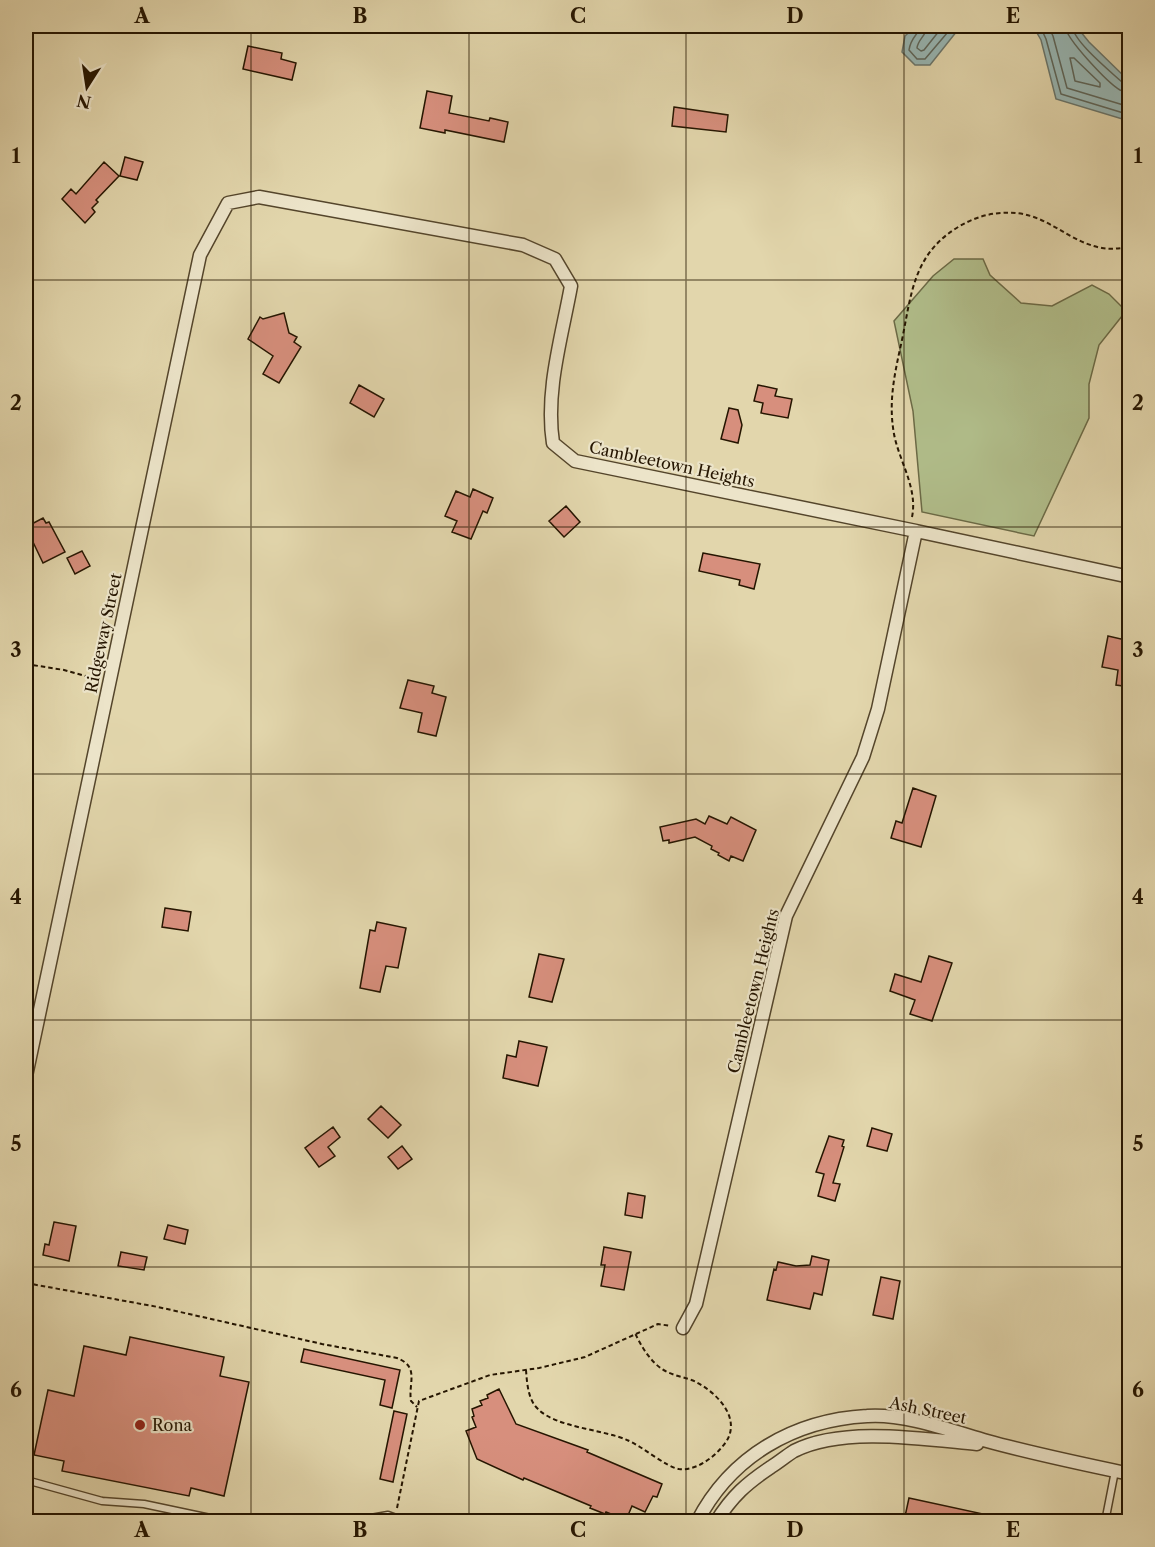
<svg xmlns="http://www.w3.org/2000/svg" width="1155" height="1547" viewBox="0 0 1155 1547" font-family="'Libre Caslon Text',serif">
  <style>
    .green { fill: #b1be8b; stroke: #6b6a46; stroke-width: 1.5 }
    .water { fill: #98b7b4; stroke: #6a766c; stroke-width: 1.5 }
    .lines { fill: none; stroke-linecap: round; stroke-linejoin: round }
    .shore { stroke: #5e665a; stroke-width: 1.5 }
    .building { fill: #d78f7d; stroke: #251500; stroke-width: 1.5 }
    .lane-casing { stroke: #54452b; stroke-width: 9 }
    .street-casing { stroke: #54452b; stroke-width: 15 }
    .path { stroke: #251500; stroke-width: 2; stroke-dasharray: 4.5 3; stroke-linecap: butt }
    .lane { stroke: #ece4c9; stroke-width: 6 }
    .street { stroke: #ece4c9; stroke-width: 12 }
    .grid { fill: none; stroke: #251500; stroke-width: 1.5; stroke-opacity: 0.55 }
    .poi-dot { fill: #8f2418; stroke: #ece4c9; stroke-width: 2 }
    .labels { text-anchor: middle; dominant-baseline: central; stroke-width: 4.5; stroke-linejoin: round; paint-order: stroke }
    .street-label { font-size: 16px; fill: #251500; stroke: #ece4c9 }
    .poi-label { font-size: 16px; fill: #251500; stroke: #ece4c9; text-anchor: start }
    .neatline { fill: none; stroke: #251500; stroke-width: 2 }
    .grid-label { font-size: 20px; text-anchor: middle; font-weight: bold; fill: #251500 }
  </style>
  <rect width="100%" height="100%" fill="#e2d6ac"/>
  <filter id="stains"><feTurbulence type="fractalNoise" baseFrequency=".00333" numOctaves="4"/><feColorMatrix values="0 0 0 0 .2 0 0 0 0 .09 0 0 0 0 .02 0 0 0 .5 -.17"/></filter>
  <radialGradient id="worn" r=".72"><stop offset=".6" stop-color="#630" stop-opacity="0"/><stop offset="1" stop-color="#630" stop-opacity=".3"/></radialGradient>
  <path class="green" d="M 954,259 L 983,259 L 990,275 L 1021,303 L 1052,306 L 1092,285 L 1109,294 L 1126,311 L 1099,345 L 1089,384 L 1089,418 L 1034,536 L 922,512 L 913,411 L 894,321 L 933,276 Z"/>
  <path class="water" d="M 916,26 L 961,26 L 930,65 L 915,65 L 902,52 L 905,36 Z
    M 1033,26 L 1076,26 L 1089,42 L 1129,81 L 1129,121 L 1056,99 L 1041,40 Z"/>
  <g class="lines">
    <path class="shore" d="M 920,26 C 919,35 911,36 909,50 L 917,59 L 925,59 L 953,26
      M 927,26 C 927,35 918,39 917,48 L 921,51 L 924,50 L 943,26
      M 1040,26 L 1046,39 L 1061,94 L 1130,115
      M 1048,26 L 1053,36 L 1067,88 L 1130,107
      M 1065,26 C 1066,39 1108,83 1120,90 C 1124,92 1125,92 1130,92
      M 1072,26 C 1074,42 1110,71 1123,83 L 1130,85
      M 1070,58 L 1074,58 L 1100,83 L 1100,87 L 1075,81 Z"/>
  </g>
  <path class="building" d="M 248,46 L 282,53 L 281,59 L 296,63 L 292,80 L 243,69 Z
    M 427,91 L 452,96 L 449,113 L 489,121 L 490,118 L 508,122 L 504,142 L 445,130 L 445,133 L 420,128 Z
    M 674,107 L 728,115 L 726,132 L 672,126 Z
    M 125,157 L 143,162 L 137,180 L 120,176 Z
    M 104,162 L 119,176 L 96,200 L 98,202 L 92,208 L 95,212 L 85,223 L 62,199 L 71,189 L 76,194 Z
    M 284,313 L 289,333 L 297,337 L 294,342 L 301,347 L 279,383 L 263,374 L 273,356 L 248,339 L 260,317 L 263,319 Z
    M 359,385 L 384,399 L 374,417 L 350,403 Z
    M 758,385 L 777,389 L 775,396 L 792,399 L 788,418 L 761,413 L 763,403 L 754,401 Z
    M 729,408 L 738,410 L 742,425 L 738,443 L 721,439 Z
    M 473,489 L 493,498 L 487,513 L 483,511 L 471,539 L 452,532 L 457,521 L 445,516 L 456,491 L 470,497 Z
    M 566,506 L 580,522 L 564,537 L 549,521 Z
    M 43,518 L 46,523 L 49,522 L 65,552 L 43,563 L 32,540 L 26,543 L 26,527 Z
    M 82,551 L 90,566 L 75,574 L 67,558 Z
    M 703,553 L 760,564 L 754,589 L 739,585 L 740,580 L 699,571 Z
    M 1108,636 L 1130,641 L 1130,687 L 1116,685 L 1118,670 L 1102,667 Z
    M 408,680 L 434,686 L 432,693 L 446,697 L 436,736 L 418,732 L 422,713 L 400,708 Z
    M 913,788 L 936,796 L 921,847 L 891,838 L 896,821 L 902,823 Z
    M 709,816 L 727,824 L 731,817 L 756,830 L 743,861 L 731,856 L 729,861 L 718,855 L 719,853 L 711,849 L 712,846 L 695,837 L 669,843 L 669,840 L 663,841 L 660,827 L 696,819 L 705,824 Z
    M 165,908 L 191,912 L 188,931 L 162,927 Z
    M 377,922 L 406,928 L 398,968 L 386,966 L 380,992 L 360,988 L 370,930 L 375,931 Z
    M 539,954 L 564,959 L 552,1002 L 529,997 Z
    M 929,956 L 952,963 L 932,1021 L 910,1014 L 915,1000 L 890,991 L 895,974 L 921,982 Z
    M 519,1041 L 547,1047 L 538,1086 L 503,1078 L 507,1055 L 516,1057 Z
    M 381,1106 L 401,1125 L 388,1138 L 368,1119 Z
    M 333,1127 L 340,1137 L 328,1147 L 335,1156 L 319,1167 L 305,1148 Z
    M 872,1128 L 892,1134 L 887,1151 L 867,1146 Z
    M 829,1136 L 844,1140 L 842,1146 L 844,1147 L 833,1183 L 840,1184 L 835,1201 L 818,1196 L 824,1174 L 816,1172 Z
    M 402,1146 L 412,1159 L 398,1169 L 388,1157 Z
    M 628,1193 L 645,1196 L 642,1218 L 625,1215 Z
    M 54,1222 L 76,1226 L 69,1261 L 43,1255 L 45,1244 L 49,1245 Z
    M 168,1225 L 188,1230 L 185,1244 L 164,1239 Z
    M 604,1247 L 631,1252 L 624,1290 L 601,1286 L 605,1265 L 601,1265 Z
    M 121,1252 L 147,1257 L 144,1270 L 118,1266 Z
    M 812,1256 L 829,1260 L 822,1295 L 814,1293 L 810,1309 L 767,1300 L 774,1269 L 776,1270 L 778,1262 L 796,1266 L 810,1265 Z
    M 881,1277 L 900,1281 L 893,1319 L 873,1315 Z
    M 130,1337 L 224,1357 L 220,1376 L 249,1382 L 224,1496 L 191,1488 L 189,1496 L 62,1471 L 64,1461 L 34,1455 L 48,1390 L 74,1396 L 84,1346 L 126,1355 Z
    M 304,1349 L 400,1370 L 392,1408 L 380,1405 L 385,1380 L 301,1362 Z
    M 499,1389 L 516,1424 L 588,1450 L 587,1452 L 662,1484 L 657,1497 L 653,1496 L 645,1512 L 632,1506 L 626,1520 L 606,1512 L 605,1514 L 590,1508 L 591,1506 L 524,1478 L 523,1480 L 477,1459 L 466,1431 L 476,1427 L 472,1417 L 474,1416 L 472,1409 L 482,1405 L 480,1401 L 488,1398 L 487,1395 Z
    M 394,1411 L 407,1414 L 393,1482 L 380,1479 Z
    M 909,1498 L 997,1517 L 997,1521 L 904,1521 Z"/>
  <g class="lines">
    <defs>
      <path id="lane" d="M 26,1480 L 102,1501 L 144,1504 L 229,1522
        M 348,1522 L 388,1515 L 407,1522
        M 1105,1522 L 1115,1471"/>
      <path id="street" d="M 26,1076 L 200,255 L 228,203 L 259,197 L 523,245 L 555,259 L 571,286 C 562,336 545,391 553,443 L 575,461 L 916,531
        M 683,1328 L 696,1304 L 786,916 L 863,757 L 878,709 L 916,531 L 1130,577
        M 697,1522 C 731,1456 794,1420 867,1416 C 903,1413 952,1431 987,1441 C 1034,1454 1082,1464 1130,1474
        M 716,1522 C 732,1496 747,1483 771,1467 C 779,1462 786,1456 794,1451 C 842,1426 924,1439 977,1444"/>
    </defs>
    <use href="#lane" class="lane-casing"/>
    <use href="#street" class="street-casing"/>
    <path class="path" d="M 912,517 C 918,488 899,461 894,434 C 888,401 895,372 902,340 C 911,296 913,256 955,229 C 969,220 984,214 1001,213 C 1045,209 1064,241 1102,248 C 1111,250 1120,248 1130,247
      M 26,664 L 64,670 L 96,679
      M 26,1283 L 158,1307 L 322,1344 L 397,1358 C 420,1367 408,1383 411,1401 L 417,1407
      M 526,1370 C 527,1383 528,1400 538,1409 C 557,1428 602,1429 627,1440 C 642,1446 666,1467 679,1469 C 695,1471 712,1459 722,1447 C 745,1422 719,1394 696,1382 C 686,1377 672,1376 662,1369 C 650,1361 641,1346 635,1333
      M 397,1508 L 419,1401 L 490,1375 L 539,1368 L 585,1357 L 658,1324 L 671,1326"/>
    <use href="#lane" class="lane"/>
    <use href="#street" class="street"/>
  </g>
  <path class="grid" d="M 251,26 L 251,1522M 469,26 L 469,1522M 686,26 L 686,1522M 904,26 L 904,1522M 26,280 L 1130,280M 26,527 L 1130,527M 26,774 L 1130,774M 26,1020 L 1130,1020M 26,1267 L 1130,1267"/>
  <circle class="poi-dot" cx="140" cy="1425" r="6"/>
  <g class="labels">
    <g class="street-label">
      <text transform="translate(672 464) rotate(12)">Cambleetown Heights</text>
      <text transform="translate(103 633) rotate(-78)">Ridgeway Street</text>
      <text transform="translate(753 991) rotate(-76)">Cambleetown Heights</text>
      <text transform="translate(928 1410) rotate(12)">Ash Street</text>
    </g>
    <g class="poi-label">
      <text x="152" y="1425">Rona</text>
    </g>
  </g>
  <rect width="1155" height="1547" fill="none" stroke="#e2d6ac" stroke-width="66"/>
  <g transform="translate(87 87) rotate(192)" stroke="#ece4c9" stroke-width="4.5" paint-order="stroke">
  <path d="M0-4.5L10 22L0 15L-10 22Z" fill="#251500"/>
  <text y="-9" font-size="16" font-weight="bold" text-anchor="middle" fill="#251500">N</text>
  </g>
  <rect x="33" y="33" width="1089" height="1481" class="neatline"/>
  <g class="grid-label">
    <text x="142" y="23">A</text>
    <text x="360" y="23">B</text>
    <text x="578" y="23">C</text>
    <text x="795" y="23">D</text>
    <text x="1013" y="23">E</text>
    <text x="16" y="163">1</text>
    <text x="1138" y="163">1</text>
    <text x="16" y="410">2</text>
    <text x="1138" y="410">2</text>
    <text x="16" y="657">3</text>
    <text x="1138" y="657">3</text>
    <text x="16" y="904">4</text>
    <text x="1138" y="904">4</text>
    <text x="16" y="1151">5</text>
    <text x="1138" y="1151">5</text>
    <text x="16" y="1397">6</text>
    <text x="1138" y="1397">6</text>
    <text x="142" y="1537">A</text>
    <text x="360" y="1537">B</text>
    <text x="578" y="1537">C</text>
    <text x="795" y="1537">D</text>
    <text x="1013" y="1537">E</text>
  </g>
  <rect width="100%" height="100%" filter="url(#stains)"/>
  <rect width="100%" height="100%" fill="url(#worn)"/>
</svg>
